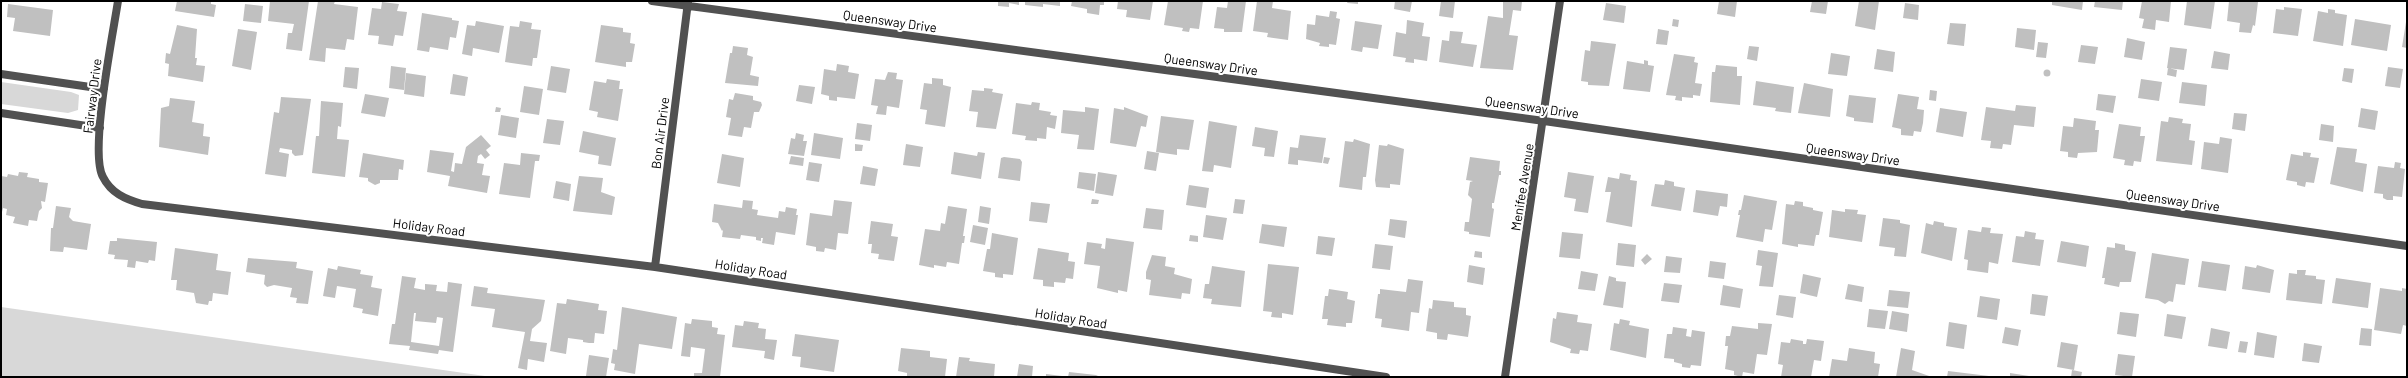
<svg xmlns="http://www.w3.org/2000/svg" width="2408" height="378" viewBox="0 0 2408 378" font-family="Barlow,sans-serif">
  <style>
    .green { fill: #d8d8d8 }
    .building { fill: #c0c0c0; fill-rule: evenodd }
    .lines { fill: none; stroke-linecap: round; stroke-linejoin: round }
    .minor { stroke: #515151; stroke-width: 8 }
    .labels { text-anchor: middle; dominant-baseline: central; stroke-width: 4; stroke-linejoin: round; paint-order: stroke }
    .street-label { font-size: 13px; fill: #000; stroke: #fff }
  </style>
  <rect width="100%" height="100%" fill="#fff"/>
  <path class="green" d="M 1,82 L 71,92 L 79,95 L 78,110 L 68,113 L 1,104 Z
    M 1,307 L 492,377 L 1,377 Z"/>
  <path class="building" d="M 177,1 L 211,1 L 211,4 L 216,5 L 214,17 L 175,11 Z
    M 270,1 L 309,1 L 302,51 L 286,49 L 288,33 L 292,33 L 294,24 L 268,21 Z
    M 318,1 L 335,1 L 334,4 L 358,7 L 354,40 L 347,39 L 345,50 L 326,48 L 325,62 L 309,60 Z
    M 998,1 L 1019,1 L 1019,5 L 1009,3 L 1009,7 L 998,6 Z
    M 1025,1 L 1060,1 L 1060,6 L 1043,4 L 1043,7 L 1025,5 Z
    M 1072,1 L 1104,1 L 1104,5 L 1100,5 L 1099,15 L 1087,13 L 1087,9 L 1071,6 Z
    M 1118,1 L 1153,1 L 1150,20 L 1126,17 L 1127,10 L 1117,9 Z
    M 1168,1 L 1203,1 L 1199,29 L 1190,28 L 1189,32 L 1182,31 L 1183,28 L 1164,25 Z
    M 1228,1 L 1246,1 L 1242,32 L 1224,32 L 1224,29 L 1214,28 L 1217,7 L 1227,8 Z
    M 1257,1 L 1273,1 L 1272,8 L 1291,11 L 1288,40 L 1267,37 L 1268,33 L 1253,31 Z
    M 1348,1 L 1358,1 L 1358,4 L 1347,3 Z
    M 1395,1 L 1412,1 L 1410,12 L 1394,9 Z
    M 1441,1 L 1455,1 L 1453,18 L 1439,16 Z
    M 1503,1 L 1522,1 L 1521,11 L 1513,10 L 1509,35 L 1518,36 L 1513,70 L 1480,68 L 1488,16 L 1503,18 Z
    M 1719,1 L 1737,1 L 1735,17 L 1717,14 Z
    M 1812,1 L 1828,1 L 1826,14 L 1810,12 Z
    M 1859,1 L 1879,1 L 1875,30 L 1855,26 Z
    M 2052,1 L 2083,1 L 2082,10 L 2052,5 Z
    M 2095,1 L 2123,1 L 2122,10 L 2094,7 Z
    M 2142,1 L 2171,1 L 2169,22 L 2156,20 L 2155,30 L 2142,28 L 2144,19 L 2139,18 Z
    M 2187,1 L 2215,1 L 2211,29 L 2184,25 Z
    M 2229,1 L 2258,2 L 2255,26 L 2253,25 L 2251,33 L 2239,32 L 2240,23 L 2227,21 Z
    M 382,2 L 399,4 L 397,11 L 407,12 L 403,36 L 395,35 L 393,46 L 378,44 L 379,36 L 368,35 L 372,8 L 381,9 Z
    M 1606,3 L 1626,6 L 1624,23 L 1603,20 Z
    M 1905,3 L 1919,5 L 1918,20 L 1903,18 Z
    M 8,4 L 53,10 L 50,36 L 13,31 L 15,18 L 7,17 Z
    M 245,4 L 263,6 L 261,23 L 243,21 Z
    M 2284,7 L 2302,9 L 2298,36 L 2273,33 L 2276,9 L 2284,10 Z
    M 2328,9 L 2335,10 L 2335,13 L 2347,15 L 2343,46 L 2313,41 L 2318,11 L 2328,13 Z
    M 1330,11 L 1337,12 L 1336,18 L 1340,19 L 1336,45 L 1329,44 L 1329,47 L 1319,46 L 1320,43 L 1306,39 L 1307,24 L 1315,25 L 1316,15 L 1329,17 Z
    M 422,13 L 452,18 L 452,20 L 459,21 L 456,38 L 450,37 L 448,50 L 430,47 L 429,52 L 417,50 Z
    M 1673,19 L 1679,20 L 1678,27 L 1672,26 Z
    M 2355,19 L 2391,25 L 2387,51 L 2351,45 Z
    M 1407,20 L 1424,23 L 1422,36 L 1430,37 L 1427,61 L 1414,59 L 1414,63 L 1405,62 L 1406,58 L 1393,56 L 1396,32 L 1406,34 Z
    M 476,21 L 504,26 L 499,53 L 473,48 L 472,56 L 462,54 L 467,25 L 475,26 Z
    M 520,21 L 532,23 L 531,29 L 541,30 L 537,58 L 533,58 L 532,66 L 505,62 L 510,26 L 519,27 Z
    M 1355,21 L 1382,25 L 1378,49 L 1363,47 L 1362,52 L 1351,50 Z
    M 2406,22 L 2407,22 L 2407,48 L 2402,47 Z
    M 1950,23 L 1966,24 L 1964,46 L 1947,44 Z
    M 177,25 L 197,29 L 195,58 L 197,58 L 196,65 L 205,66 L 203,82 L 168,76 L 169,64 L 165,63 L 166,53 L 170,54 Z
    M 601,25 L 623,28 L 623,32 L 631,33 L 630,43 L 635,44 L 632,62 L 626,62 L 626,67 L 595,62 Z
    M 2017,28 L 2036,30 L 2034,50 L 2015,47 Z
    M 238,29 L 257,32 L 251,70 L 232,66 Z
    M 1658,29 L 1669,31 L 1667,45 L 1656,44 Z
    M 1450,31 L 1463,32 L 1461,43 L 1477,45 L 1473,67 L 1439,62 L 1442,40 L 1449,41 Z
    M 2127,38 L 2145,42 L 2142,60 L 2124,57 Z
    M 1591,41 L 1616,44 L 1609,86 L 1588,85 L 1588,82 L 1581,81 L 1585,50 L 1590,51 Z
    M 2038,42 L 2048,43 L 2046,58 L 2036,57 Z
    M 2081,45 L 2098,47 L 2095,64 L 2078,62 Z
    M 733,46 L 748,48 L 747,55 L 753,57 L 750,75 L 759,77 L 758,86 L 725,83 L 730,53 L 732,53 Z
    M 1749,46 L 1759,47 L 1757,61 L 1747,59 Z
    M 2170,47 L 2187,49 L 2184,70 L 2167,68 Z
    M 1877,49 L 1895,52 L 1893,72 L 1874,69 Z
    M 2214,51 L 2230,54 L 2228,70 L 2211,68 Z
    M 1831,53 L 1850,56 L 1847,76 L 1828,74 Z
    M 1674,54 L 1695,57 L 1694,62 L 1698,63 L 1695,83 L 1702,84 L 1700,96 L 1693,95 L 1693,98 L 1682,97 L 1682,101 L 1675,100 L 1676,96 L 1666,95 Z
    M 1644,60 L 1648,61 L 1648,65 L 1654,66 L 1650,92 L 1623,89 L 1627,61 L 1644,64 Z
    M 837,64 L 849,66 L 848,72 L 859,74 L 855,99 L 837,97 L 837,101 L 829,100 L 829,96 L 821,94 L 824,69 L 836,71 Z
    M 1716,65 L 1737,67 L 1737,76 L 1742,76 L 1740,105 L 1710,102 L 1712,72 L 1715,72 Z
    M 391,66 L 406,68 L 404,90 L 389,88 Z
    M 551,66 L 570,69 L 566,93 L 547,90 Z
    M 345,67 L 359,68 L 357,89 L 343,87 Z
    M 2388,67 L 2403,69 L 2400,88 L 2385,86 Z
    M 2168,68 L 2177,70 L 2176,77 L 2167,75 Z
    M 2344,68 L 2354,69 L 2352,83 L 2342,81 Z
    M2043.5 73a3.5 3.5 0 1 1 7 0a3.5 3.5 0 1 1-7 0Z
    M 888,72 L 897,73 L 896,79 L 903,80 L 899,108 L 887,106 L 886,115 L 876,114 L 878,106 L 871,105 L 875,79 L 885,80 Z
    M 406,73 L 426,76 L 424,97 L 404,94 Z
    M 453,74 L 468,77 L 465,96 L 450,94 Z
    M 932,78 L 943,79 L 943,85 L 951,87 L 945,127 L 925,124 L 927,110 L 920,109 L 924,83 L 932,84 Z
    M 607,79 L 620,81 L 619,89 L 623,89 L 618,121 L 597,117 L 598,112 L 589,110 L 594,81 L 606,83 Z
    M 2141,79 L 2162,82 L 2159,101 L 2138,98 Z
    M 1756,81 L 1794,87 L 1791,113 L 1775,111 L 1776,108 L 1753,105 Z
    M 2182,82 L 2207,85 L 2205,106 L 2179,103 Z
    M 1804,83 L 1833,89 L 1830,117 L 1798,113 Z
    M 799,85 L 815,87 L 812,104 L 796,101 Z
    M 524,86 L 543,89 L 539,115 L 520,112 Z
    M 984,88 L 993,89 L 992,92 L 1003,94 L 996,129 L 976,127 L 978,112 L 969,111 L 972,90 L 984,91 Z
    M 1930,90 L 1937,91 L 1936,101 L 1929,100 Z
    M 735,93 L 753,96 L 753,100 L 761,102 L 762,105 L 759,112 L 754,112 L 751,128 L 744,127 L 742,137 L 728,135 L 731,118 L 726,117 L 729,99 L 733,100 Z
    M 365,94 L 389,98 L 385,117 L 361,113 Z
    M 1898,94 L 1919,97 L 1917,109 L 1924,110 L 1923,123 L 1921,132 L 1914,131 L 1913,136 L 1901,135 L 1901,129 L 1892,127 Z
    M 2098,94 L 2116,96 L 2113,113 L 2096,110 Z
    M 1849,95 L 1876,98 L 1873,123 L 1854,121 L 1854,118 L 1846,116 Z
    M 281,97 L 311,99 L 303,155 L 295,156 L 292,153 L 292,150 L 280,148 L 279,152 L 289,154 L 286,177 L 265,174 L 274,112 L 279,113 Z
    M 170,98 L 195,101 L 192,122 L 204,124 L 203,136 L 210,137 L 208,155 L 159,147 L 161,108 L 169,106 Z
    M 321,101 L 343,103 L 341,127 L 338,126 L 337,139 L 349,140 L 345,177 L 312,173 L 316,136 L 319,136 Z
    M 1032,102 L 1040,103 L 1039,110 L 1051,112 L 1050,115 L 1057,116 L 1055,129 L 1047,127 L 1046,139 L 1037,138 L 1037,141 L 1025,140 L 1026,136 L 1012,134 L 1016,103 L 1031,105 Z
    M 2016,105 L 2036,107 L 2034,127 L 2014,125 L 2011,145 L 2003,144 L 2002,149 L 1990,148 L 1991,141 L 1981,140 L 1986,107 L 2015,111 Z
    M 496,107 L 501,108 L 500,112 L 495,112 Z
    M 1085,107 L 1099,109 L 1094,150 L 1077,149 L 1079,135 L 1061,133 L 1063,110 L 1085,112 Z
    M 1124,107 L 1148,116 L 1146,127 L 1141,126 L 1136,147 L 1110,143 L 1114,108 L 1124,110 Z
    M 1940,108 L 1967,112 L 1963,137 L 1936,132 Z
    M 2361,108 L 2378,111 L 2375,130 L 2358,127 Z
    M 2234,113 L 2247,114 L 2245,131 L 2232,129 Z
    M 501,115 L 519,118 L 516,138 L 498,135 Z
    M 1161,116 L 1194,120 L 1189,150 L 1177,149 L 1177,155 L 1156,152 Z
    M 2169,117 L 2183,119 L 2182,123 L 2191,124 L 2189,140 L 2195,141 L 2192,165 L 2156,161 L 2161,121 L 2168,122 Z
    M 2074,118 L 2096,121 L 2095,130 L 2099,130 L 2097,152 L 2078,153 L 2077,158 L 2068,157 L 2068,152 L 2060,151 L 2063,126 L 2073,127 Z
    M 547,119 L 564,121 L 560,145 L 543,143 Z
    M 1209,121 L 1237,126 L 1231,168 L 1214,165 L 1213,172 L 1202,171 Z
    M 857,123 L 872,125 L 870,141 L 855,139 Z
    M 2119,124 L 2141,127 L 2140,136 L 2145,136 L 2141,162 L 2134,161 L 2133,166 L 2124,165 L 2125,160 L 2113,158 Z
    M 2321,124 L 2334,126 L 2333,142 L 2319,140 Z
    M 1255,127 L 1278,131 L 1274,157 L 1264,156 L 1265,148 L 1252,146 Z
    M 583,131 L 616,138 L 611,166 L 598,164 L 599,156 L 579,152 Z
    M 796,133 L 804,135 L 803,141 L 807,141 L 804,156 L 788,154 L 791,138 L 795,139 Z
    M 814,133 L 843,138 L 840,159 L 811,155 Z
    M 481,135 L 491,146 L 486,150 L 490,155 L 485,159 L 481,154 L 478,156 L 477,163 L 484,164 L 482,175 L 490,176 L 487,193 L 448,186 L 450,176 L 427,172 L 430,150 L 454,153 L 451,171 L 454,172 L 455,163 L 462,164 L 466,147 Z
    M 1300,135 L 1326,138 L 1322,163 L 1298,160 L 1298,165 L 1288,164 L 1290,147 L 1298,148 Z
    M 2220,137 L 2232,139 L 2228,173 L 2201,169 L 2204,142 L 2219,144 Z
    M 1354,139 L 1370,144 L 1366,177 L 1363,177 L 1362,190 L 1339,187 L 1345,141 L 1353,142 Z
    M 855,144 L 863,145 L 862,151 L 855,151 Z
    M 906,144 L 923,147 L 920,167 L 903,165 Z
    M 1388,144 L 1404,149 L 1400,185 L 1390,184 L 1390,188 L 1376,187 L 1375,180 L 1379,145 L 1387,146 Z
    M 2337,147 L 2357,149 L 2355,162 L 2367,164 L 2363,192 L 2330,184 Z
    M 1147,151 L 1159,153 L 1156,171 L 1144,169 Z
    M 954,152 L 977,156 L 978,152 L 985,153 L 981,179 L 951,174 Z
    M 2303,152 L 2311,153 L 2310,157 L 2319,158 L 2314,183 L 2306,182 L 2305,187 L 2297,185 L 2297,182 L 2286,180 L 2291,154 L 2303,156 Z
    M 363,153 L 404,160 L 403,170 L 399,169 L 398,180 L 380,180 L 380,183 L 375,185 L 368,181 L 368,178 L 359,177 Z
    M 521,153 L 540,155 L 539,161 L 535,161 L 530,198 L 499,194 L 504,163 L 520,165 Z
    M 722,154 L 744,158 L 740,187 L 717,183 Z
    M 791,156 L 804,158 L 803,166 L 789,164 Z
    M 1004,157 L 1020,159 L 1022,162 L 1020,181 L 998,178 L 1001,158 Z
    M 1324,157 L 1330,158 L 1328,164 L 1323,163 Z
    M 1470,157 L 1500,161 L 1499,171 L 1501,171 L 1501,175 L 1499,175 L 1494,203 L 1492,203 L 1492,208 L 1494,209 L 1490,237 L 1469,234 L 1469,232 L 1464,231 L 1465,222 L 1469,222 L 1472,199 L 1468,195 L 1470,182 L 1473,181 L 1466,180 Z
    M 809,162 L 822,164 L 819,182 L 806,180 Z
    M 2395,162 L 2401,163 L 2400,168 L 2405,169 L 2402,197 L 2393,196 L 2393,200 L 2387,200 L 2383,198 L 2383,194 L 2374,193 L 2378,166 L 2394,168 Z
    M 863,166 L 878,169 L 875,186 L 860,184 Z
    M 19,172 L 28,173 L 27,177 L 39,179 L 39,182 L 48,183 L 45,202 L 41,201 L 42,208 L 39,211 L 37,221 L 29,220 L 28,226 L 13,223 L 15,217 L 6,215 L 7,209 L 3,208 L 1,216 L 1,176 L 7,177 L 8,174 L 18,176 Z
    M 1079,172 L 1096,174 L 1094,191 L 1077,188 Z
    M 1098,172 L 1117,175 L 1113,196 L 1095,193 Z
    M 1568,172 L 1594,176 L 1588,213 L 1574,211 L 1576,199 L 1564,197 Z
    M 1620,173 L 1631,175 L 1630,180 L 1637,181 L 1632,227 L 1606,222 L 1611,192 L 1605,192 L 1608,177 L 1619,179 Z
    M 579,176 L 603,178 L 601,192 L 615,197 L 612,215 L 573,211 Z
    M 1665,180 L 1674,182 L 1674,186 L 1685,188 L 1681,211 L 1651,206 L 1655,184 L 1664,185 Z
    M 556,181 L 571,184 L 569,201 L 553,198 Z
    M 1189,185 L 1209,188 L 1206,208 L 1186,205 Z
    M 1696,190 L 1728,194 L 1727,207 L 1720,206 L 1718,216 L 1693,212 Z
    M 1744,195 L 1777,201 L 1772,230 L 1765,229 L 1763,242 L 1736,237 L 1740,215 L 1738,215 L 1739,210 L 1741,210 Z
    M 1092,199 L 1099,200 L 1098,204 L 1091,204 Z
    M 1235,199 L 1245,200 L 1243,214 L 1233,213 Z
    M 743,200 L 753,201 L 752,209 L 758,210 L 757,215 L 778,218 L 779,211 L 785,212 L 786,207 L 797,209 L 796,215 L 798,215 L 795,235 L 776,232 L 774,245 L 762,243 L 763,238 L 761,238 L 761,241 L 756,240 L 756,237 L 741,235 L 740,239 L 722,237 L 723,230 L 722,231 L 718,223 L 712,222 L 714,204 L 742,208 Z
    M 834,200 L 852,202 L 848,234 L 838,233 L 836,250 L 825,248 L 824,252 L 816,251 L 816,247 L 806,245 L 810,213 L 832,216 Z
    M 1795,201 L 1803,202 L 1803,206 L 1813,208 L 1813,210 L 1823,212 L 1819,235 L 1816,235 L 1814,246 L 1798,244 L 1798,247 L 1782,244 L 1786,204 L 1794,205 Z
    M 1031,202 L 1050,204 L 1047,223 L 1029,221 Z
    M 56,206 L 71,208 L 69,217 L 73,221 L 91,224 L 87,250 L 64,247 L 63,252 L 50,251 L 51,228 L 53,228 Z
    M 948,206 L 967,209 L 963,236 L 965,236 L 964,243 L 962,243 L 959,264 L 947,262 L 946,267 L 934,265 L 934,268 L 919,265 L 925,229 L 940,231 L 941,223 L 945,224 Z
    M 980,206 L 991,208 L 989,224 L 978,222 Z
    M 1146,208 L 1164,210 L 1162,230 L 1143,228 Z
    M 1845,209 L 1858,210 L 1857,214 L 1866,215 L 1862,242 L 1829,237 L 1832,210 L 1845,212 Z
    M 1206,215 L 1227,218 L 1223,240 L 1203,237 Z
    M 1883,218 L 1900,220 L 1900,223 L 1910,225 L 1906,257 L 1894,256 L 1895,248 L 1879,246 Z
    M 1390,219 L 1407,221 L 1405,238 L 1388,235 Z
    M 871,221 L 893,224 L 891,236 L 898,237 L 894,261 L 878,259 L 879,254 L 871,253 L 872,244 L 868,244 Z
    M 1934,221 L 1944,223 L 1944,226 L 1957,228 L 1952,261 L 1921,253 L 1926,223 L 1933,225 Z
    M 1262,224 L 1287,227 L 1284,247 L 1259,243 Z
    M 973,225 L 988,228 L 985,245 L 970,242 Z
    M 1982,227 L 1991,228 L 1990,233 L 2003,234 L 1998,264 L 1989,262 L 1988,273 L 1967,270 L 1968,260 L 1964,259 L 1968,230 L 1981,232 Z
    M 2025,231 L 2036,233 L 2035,239 L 2044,240 L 2040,266 L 2012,262 L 2016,236 L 2024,237 Z
    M 1562,232 L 1583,234 L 1580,259 L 1559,257 Z
    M 992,233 L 1018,238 L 1013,275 L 1003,274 L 1003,278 L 995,277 L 995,273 L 983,271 L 987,249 L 990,249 Z
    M 1190,235 L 1198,236 L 1198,242 L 1189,241 Z
    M 1318,236 L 1335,238 L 1332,256 L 1316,254 Z
    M 117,238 L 157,242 L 155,261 L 149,260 L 148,263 L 136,261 L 135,268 L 127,267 L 128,260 L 114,259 L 115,255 L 108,254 L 110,241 L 117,241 Z
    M 1106,238 L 1134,242 L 1127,292 L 1118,290 L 1118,293 L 1097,288 L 1100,266 L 1084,264 L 1087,242 L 1102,244 L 1101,248 L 1105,249 Z
    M 2061,241 L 2089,246 L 2086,267 L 2057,262 Z
    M 1618,243 L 1636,245 L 1634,267 L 1616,265 Z
    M 2115,243 L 2125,245 L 2125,250 L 2136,252 L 2131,282 L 2120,282 L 2119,287 L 2104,284 L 2105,278 L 2102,278 L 2107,247 L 2115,248 Z
    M 1375,244 L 1393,246 L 1390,270 L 1372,268 Z
    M 175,248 L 218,254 L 216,270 L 231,272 L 228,295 L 213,293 L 212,301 L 209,301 L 208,305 L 196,303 L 194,293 L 176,290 L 177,280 L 171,280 Z
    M 1038,248 L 1069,253 L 1068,261 L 1075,262 L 1073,279 L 1066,278 L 1065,283 L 1054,282 L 1054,287 L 1043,286 L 1043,280 L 1033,279 Z
    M 1758,250 L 1778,253 L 1773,287 L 1759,286 L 1762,266 L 1756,265 Z
    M 1475,251 L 1482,252 L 1482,258 L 1474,257 Z
    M 2152,253 L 2189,259 L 2185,285 L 2176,284 L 2173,302 L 2169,301 L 2165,304 L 2158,300 L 2145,298 Z
    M 1647,254 L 1652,259 L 1645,265 L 1641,260 Z
    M 1152,255 L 1166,257 L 1165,266 L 1175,268 L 1174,274 L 1192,279 L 1190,294 L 1182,293 L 1181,299 L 1149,295 L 1151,280 L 1146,279 L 1146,272 Z
    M 1666,256 L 1682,258 L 1680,273 L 1664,272 Z
    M 248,258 L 297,262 L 296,268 L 313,271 L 308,304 L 296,303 L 297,298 L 290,297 L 292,288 L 274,285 L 267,287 L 264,284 L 265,275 L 246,272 Z
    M 1710,261 L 1726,263 L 1724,279 L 1708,277 Z
    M 2202,261 L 2230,265 L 2226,291 L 2198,287 Z
    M 1268,264 L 1299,267 L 1293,315 L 1282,313 L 1282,318 L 1271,317 L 1272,312 L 1263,311 Z
    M 1469,265 L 1485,268 L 1483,285 L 1467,282 Z
    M 2257,265 L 2274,270 L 2270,293 L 2242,289 L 2245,266 L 2256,268 Z
    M 338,266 L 361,270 L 360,274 L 373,276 L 371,287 L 382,289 L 378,316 L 362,313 L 363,309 L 353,307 L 356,289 L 337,286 L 335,298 L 323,296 L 328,268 L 337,270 Z
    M 1212,266 L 1245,271 L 1241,307 L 1211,304 L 1212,299 L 1203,298 L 1205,284 L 1209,284 Z
    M 2297,270 L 2306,270 L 2305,275 L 2316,276 L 2316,279 L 2325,280 L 2322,304 L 2286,300 L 2289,273 L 2297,274 Z
    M 1581,271 L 1598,274 L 1595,291 L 1578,289 Z
    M 1803,274 L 1821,278 L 1817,297 L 1800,293 Z
    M 402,276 L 416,278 L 414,288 L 425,290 L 425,284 L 437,285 L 436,291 L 447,292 L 448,282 L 462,284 L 453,352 L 439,350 L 438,354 L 409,350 L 410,346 L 389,344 L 392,324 L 395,324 ZM 414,313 L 416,313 L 415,321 L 436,323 L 437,317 L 443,318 L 439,346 L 411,342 Z
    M 1609,276 L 1616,278 L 1616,281 L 1626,282 L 1623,308 L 1603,305 Z
    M 2336,278 L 2371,283 L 2368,308 L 2332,303 Z
    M 1408,279 L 1423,281 L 1419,313 L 1411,312 L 1409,331 L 1381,327 L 1382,319 L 1375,318 L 1378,294 L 1380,294 L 1380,289 L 1406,292 Z
    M 1664,283 L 1682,285 L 1679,303 L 1661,301 Z
    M 1848,284 L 1864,287 L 1862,302 L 1845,299 Z
    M 1723,285 L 1743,289 L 1740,308 L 1720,305 Z
    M 474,286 L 488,288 L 487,293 L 545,300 L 541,321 L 532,329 L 530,341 L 547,343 L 544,362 L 528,359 L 527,370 L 518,368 L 525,332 L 492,327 L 495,309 L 471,306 Z
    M 2380,288 L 2402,291 L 2402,288 L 2407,289 L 2407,326 L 2403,325 L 2401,334 L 2374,330 Z
    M 1329,289 L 1348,292 L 1347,299 L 1355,301 L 1352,323 L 1346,323 L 1346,327 L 1327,325 L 1328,319 L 1322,319 L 1325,296 L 1328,296 Z
    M 1889,290 L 1910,292 L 1908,308 L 1887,306 Z
    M 2032,294 L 2048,296 L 2045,316 L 2030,314 Z
    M 1779,295 L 1796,297 L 1793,318 L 1776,315 Z
    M 1980,296 L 2000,299 L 1997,320 L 1977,317 Z
    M 567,299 L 599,304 L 598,310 L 607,311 L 604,334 L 595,333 L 594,343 L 589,343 L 583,342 L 583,340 L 568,338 L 566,354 L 550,351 L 557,303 L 566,304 Z
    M 1433,300 L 1454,302 L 1454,307 L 1466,308 L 1466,315 L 1471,316 L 1468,337 L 1448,334 L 1447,340 L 1437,339 L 1437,333 L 1426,331 L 1429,308 L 1432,309 Z
    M 622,307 L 677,317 L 672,349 L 639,344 L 635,374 L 614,370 L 615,364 L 611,363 L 613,349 L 617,350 Z
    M 1869,309 L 1888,311 L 1885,329 L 1867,327 Z
    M 1892,311 L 1909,314 L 1907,332 L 1889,329 Z
    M 1557,312 L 1578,315 L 1577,322 L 1592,324 L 1588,351 L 1580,350 L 1579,354 L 1570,353 L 1571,349 L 1550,342 L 1553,318 L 1556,319 Z
    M 2120,312 L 2139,314 L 2136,337 L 2117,334 Z
    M 2167,314 L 2186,317 L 2182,339 L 2164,336 Z
    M 692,319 L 712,321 L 712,327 L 718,328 L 717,334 L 725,335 L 720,377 L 694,377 L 694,373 L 702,373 L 705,349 L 691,347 L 690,357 L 681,356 L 685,323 L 691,324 Z
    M 1620,319 L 1630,321 L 1629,325 L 1649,329 L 1646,358 L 1610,350 L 1614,323 L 1619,324 Z
    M 744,321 L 759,323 L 758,328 L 766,329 L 765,339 L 777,340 L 774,360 L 764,358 L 765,351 L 732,347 L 735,325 L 743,326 Z
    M 1949,322 L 1967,325 L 1964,349 L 1946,346 Z
    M 1758,323 L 1772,324 L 1767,355 L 1757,354 L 1754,374 L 1743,372 L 1742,377 L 1734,375 L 1734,371 L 1725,369 L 1728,346 L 1725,346 L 1726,336 L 1730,336 L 1732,326 L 1758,329 Z
    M 1673,327 L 1687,329 L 1686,336 L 1691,337 L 1692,330 L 1705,332 L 1701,366 L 1691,365 L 1690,368 L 1682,367 L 1682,364 L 1674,362 L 1674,359 L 1664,358 L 1667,334 L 1672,334 Z
    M 2005,327 L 2021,330 L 2018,346 L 2002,343 Z
    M 2211,328 L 2230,332 L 2227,349 L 2208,346 Z
    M 2361,328 L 2372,329 L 2371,346 L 2359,345 Z
    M 2257,332 L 2277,336 L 2274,358 L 2254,355 Z
    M 795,334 L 839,340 L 834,372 L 800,367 L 801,357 L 792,356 Z
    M 1791,339 L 1803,341 L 1803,344 L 1806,344 L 1807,339 L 1824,341 L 1821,361 L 1814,360 L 1811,377 L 1781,377 L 1783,365 L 1778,364 L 1781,342 L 1790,343 Z
    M 2240,341 L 2248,342 L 2246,353 L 2238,352 Z
    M 2061,342 L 2078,345 L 2074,370 L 2057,367 Z
    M 2304,343 L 2322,346 L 2319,363 L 2302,361 Z
    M 901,348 L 930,351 L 930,357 L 947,359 L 945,377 L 907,377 L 907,373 L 898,371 Z
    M 1849,348 L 1875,352 L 1874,363 L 1880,364 L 1878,377 L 1829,377 L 1832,359 L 1847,361 Z
    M 1901,348 L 1915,351 L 1912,370 L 1932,377 L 1896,377 Z
    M 2118,354 L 2135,356 L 2132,377 L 2115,375 Z
    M 589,355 L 609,358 L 606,377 L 586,376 Z
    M 959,357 L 970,358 L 969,361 L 995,364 L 994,377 L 956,377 Z
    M 1019,364 L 1033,366 L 1032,377 L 1017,377 Z
    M 2072,370 L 2082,372 L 2081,377 L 2071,377 Z
    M 1948,371 L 1989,376 L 1989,377 L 1947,377 Z
    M 1069,372 L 1096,375 L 1100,377 L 1068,377 Z
    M 2010,373 L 2029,376 L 2029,377 L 2010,377 Z
    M 1046,374 L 1062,376 L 1062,377 L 1046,377 Z"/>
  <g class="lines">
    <path class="minor" d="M 118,1 C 113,34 89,153 103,177 C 111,193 125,199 142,204 L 655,267 L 1386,377
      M 652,1 L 1544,121 L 2407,246
      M 1,74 L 104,89
      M 1,113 L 100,128
      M 655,267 L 688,2
      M 1505,377 L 1560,1"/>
  </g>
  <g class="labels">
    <g class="street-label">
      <text transform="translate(890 21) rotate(8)">Queensway Drive</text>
      <text transform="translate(1211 64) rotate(8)">Queensway Drive</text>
      <text transform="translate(92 96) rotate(-83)">Fairway Drive</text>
      <text transform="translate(1532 107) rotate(8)">Queensway Drive</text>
      <text transform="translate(660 133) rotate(-83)">Bon Air Drive</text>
      <text transform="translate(1853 154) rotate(8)">Queensway Drive</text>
      <text transform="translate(1522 187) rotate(-81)">Menifee Avenue</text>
      <text transform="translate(2173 200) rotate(8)">Queensway Drive</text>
      <text transform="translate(429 227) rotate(7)">Holiday Road</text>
      <text transform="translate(751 269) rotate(9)">Holiday Road</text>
      <text transform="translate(1071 318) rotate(9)">Holiday Road</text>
    </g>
  </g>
  <rect width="2408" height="378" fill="none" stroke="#000000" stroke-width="4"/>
</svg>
